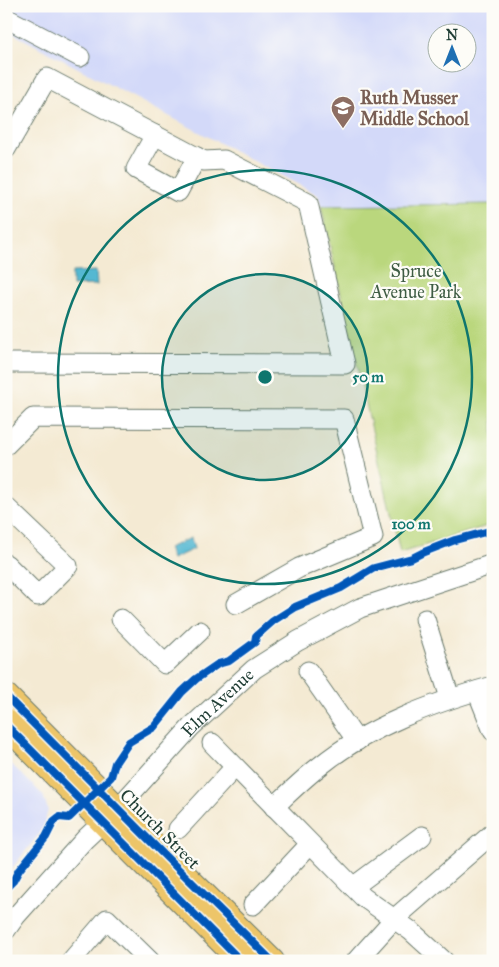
<svg xmlns="http://www.w3.org/2000/svg" width="499" height="967" viewBox="0 0 499 967" font-family="'IM FELL Great Primer',serif">
  <style>
    .built { fill: #d3d9f9; fill-rule: evenodd }
    .green { fill: #bad77d; stroke: #6c8a58 }
    .water { fill: #54b8d2; stroke: #3a7a83 }
    .lines { fill: none; stroke-linecap: round; stroke-linejoin: round }
    .minor-casing { stroke: #6a7a6c; stroke-width: 21 }
    .major-casing { stroke: #6a7a6c; stroke-width: 26 }
    .minor { stroke: #fff; stroke-width: 19 }
    .major { stroke: #edc569; stroke-width: 24 }
    .cycleway-casing { stroke: #fdfcf7; stroke-width: 11 }
    .cycleway { stroke: #0057b8; stroke-width: 8 }
    .ring { fill: none; stroke: #0f766e; stroke-width: 2.5 }
    .labels { text-anchor: middle; dominant-baseline: central; stroke-width: 4.5; stroke-linejoin: round; paint-order: stroke }
    .education-label { font-size: 18px; font-weight: bold; fill: #785e54; stroke: #fdfcf7; text-anchor: start }
    .park-label { font-size: 18px; fill: #3e5c43; stroke: #fdfcf7 }
    .street-label { font-size: 18px; fill: #1f3d34; stroke: #fdfcf7 }
    .centre { fill: #0f766e; stroke: #fdfcf7; stroke-width: 2.5 }
    .ring-label { font-size: 15px; text-anchor: middle; font-weight: bold; fill: #0f766e; stroke: #fdfcf7; stroke-width: 4.5; stroke-linejoin: round; paint-order: stroke }
  </style>
  <rect width="100%" height="100%" fill="#fdfcf7"/>
  <filter id="ink" filterUnits="userSpaceOnUse"><feTurbulence type="fractalNoise" baseFrequency=".02" numOctaves="2"/><feDisplacementMap in="SourceGraphic" scale="10" xChannelSelector="R" yChannelSelector="G"/><feConvolveMatrix kernelMatrix="1 2 1 2 8 2 1 2 1" color-interpolation-filters="sRGB"/></filter>
  <filter id="wash" filterUnits="userSpaceOnUse"><feTurbulence type="fractalNoise" baseFrequency=".0096" numOctaves="4" result="noise"/><feDisplacementMap in="SourceGraphic" scale="20" xChannelSelector="R" yChannelSelector="G"/><feGaussianBlur stdDeviation="1.12" result="paint"/><feColorMatrix in="noise" values="0 0 0 0 0 0 0 0 0 0 0 0 0 0 0 0 0 1.4 0 .05"/><feComposite in="paint" operator="in"/></filter>
  <g filter="url(#wash)">
    <rect width="100%" height="100%" fill="#f4ead3"/>
    <path class="built" d="M 6,6 L 493,6 L 493,204 L 321,206 L 318,195 L 6,30 ZM 436,32 L 466,32 L 466,62 L 436,62 Z
      M 6,759 L 43,795 L 48,810 L 43,829 L 6,876 Z"/>
    <path class="green" d="M 493,204 L 493,524 L 400,553 L 321,206 Z"/>
    <path class="water" d="M 96,271 L 97,285 L 72,286 L 72,272 Z
      M 191,538 L 194,549 L 172,559 L 168,548 Z"/>
  </g>
  <g filter="url(#ink)">
    <g class="lines">
      <defs>
        <g id="minor">
          <path d="M 6,18 L 80,57"/>
          <path d="M 155,135 L 136,169 L 178,192 L 197,157"/>
          <path d="M 6,149 L 47,78 L 204,161 L 224,160 L 308,203 L 345,364 L 6,363"/>
          <path d="M 6,445 L 33,418 L 344,419 L 373,537 L 299,568 L 236,604"/>
          <path d="M 6,507 L 68,566 L 38,596 L 6,564"/>
          <path d="M 121,619 L 165,664 L 200,631"/>
          <path d="M 425,619 L 450,698"/>
          <path d="M 308,671 L 357,741"/>
          <path d="M 477,691 L 493,731"/>
          <path d="M 212,743 L 363,897 L 411,931 L 444,961"/>
          <path d="M 274,807 C 289,793 304,778 320,766 C 369,726 433,703 493,686"/>
          <path d="M 178,829 L 235,767"/>
          <path d="M 353,887 L 422,836"/>
          <path d="M 253,905 L 310,844"/>
          <path id="s1" d="M 6,930 L 16,916 L 85,839 L 118,808 L 191,727 L 254,669 L 298,641 L 360,608 L 493,564"/>
          <path d="M 71,961 L 107,919 L 150,961"/>
          <path d="M 356,961 L 394,919 L 493,833"/>
        </g>
        <path id="major" d="M 6,696 L 166,857 L 272,961
          M 6,725 L 241,961"/>
      </defs>
      <use href="#minor" class="minor-casing"/>
      <use href="#major" class="major-casing"/>
      <use href="#minor" class="minor"/>
      <use href="#major" class="major"/>
      <defs>
        <path id="cycleway" d="M 6,696 L 166,857 L 272,961
          M 6,725 L 241,961
          M 6,888 L 13,881 L 19,870 L 46,837 L 54,821 L 59,817 L 69,818 L 111,777 L 115,763 L 129,742 L 154,727 L 182,692 L 196,679 L 218,664 L 229,661 L 255,642 L 256,636 L 273,621 L 295,607 L 341,588 L 374,568 L 412,558 L 424,552 L 455,540 L 493,530"/>
      </defs>
      <use href="#cycleway" class="cycleway-casing"/>
      <use href="#cycleway" class="cycleway"/>
    </g>
  </g>
  <circle cx="265" cy="377" r="103" fill="#0f766e" fill-opacity=".12"/>
  <g class="ring">
    <circle cx="265" cy="377" r="103"/>
    <circle cx="265" cy="377" r="207"/>
  </g>
  <defs>
    <symbol id="school-pin" viewBox="-11 -11 22 30"><path d="M0 17L-7.5 6A9.5 9.5 0 1 1 7.5 6Z" fill="#8d6e63" stroke="#fdfcf7"/><path d="M0-5L7-2L0 1L-7-2ZM-4 1L0 2.5L4 1V4Q0 6-4 4Z" fill="#fff"/></symbol>
  </defs>
  <g fill-rule="evenodd">
    <use href="#school-pin" x="329" y="94" width="28" height="38"/>
  </g>
  <g class="labels">
    <g class="education-label">
      <text x="360" y="98">Ruth Musser<tspan x="360" dy="21">Middle School</tspan></text>
    </g>
    <g class="park-label">
      <text x="416" y="271">Spruce<tspan x="416" dy="21">Avenue Park</tspan></text>
    </g>
    <g class="street-label">
      <text stroke="none"><textPath href="#s1" startOffset="311">Elm Avenue</textPath></text>
      <text transform="translate(160 829) rotate(45)">Church Street</text>
    </g>
  </g>
  <circle cx="265" cy="377" r="8" class="centre"/>
  <g class="ring-label">
    <text x="368" y="382">50 m</text>
    <text x="411" y="529">100 m</text>
  </g>
  <rect width="499" height="967" fill="none" stroke="#fdfcf7" stroke-width="25"/>
  <g transform="translate(452 48)"><circle r="24" fill="#fdfcf7" stroke="#a4b0a9"/>
  <path d="M0-4L9 19L0 12L-9 19Z" fill="#1f6fb2"/>
  <text y="-8" font-size="14" font-weight="bold" text-anchor="middle" fill="#1f3d34">N</text>
  </g>
</svg>
